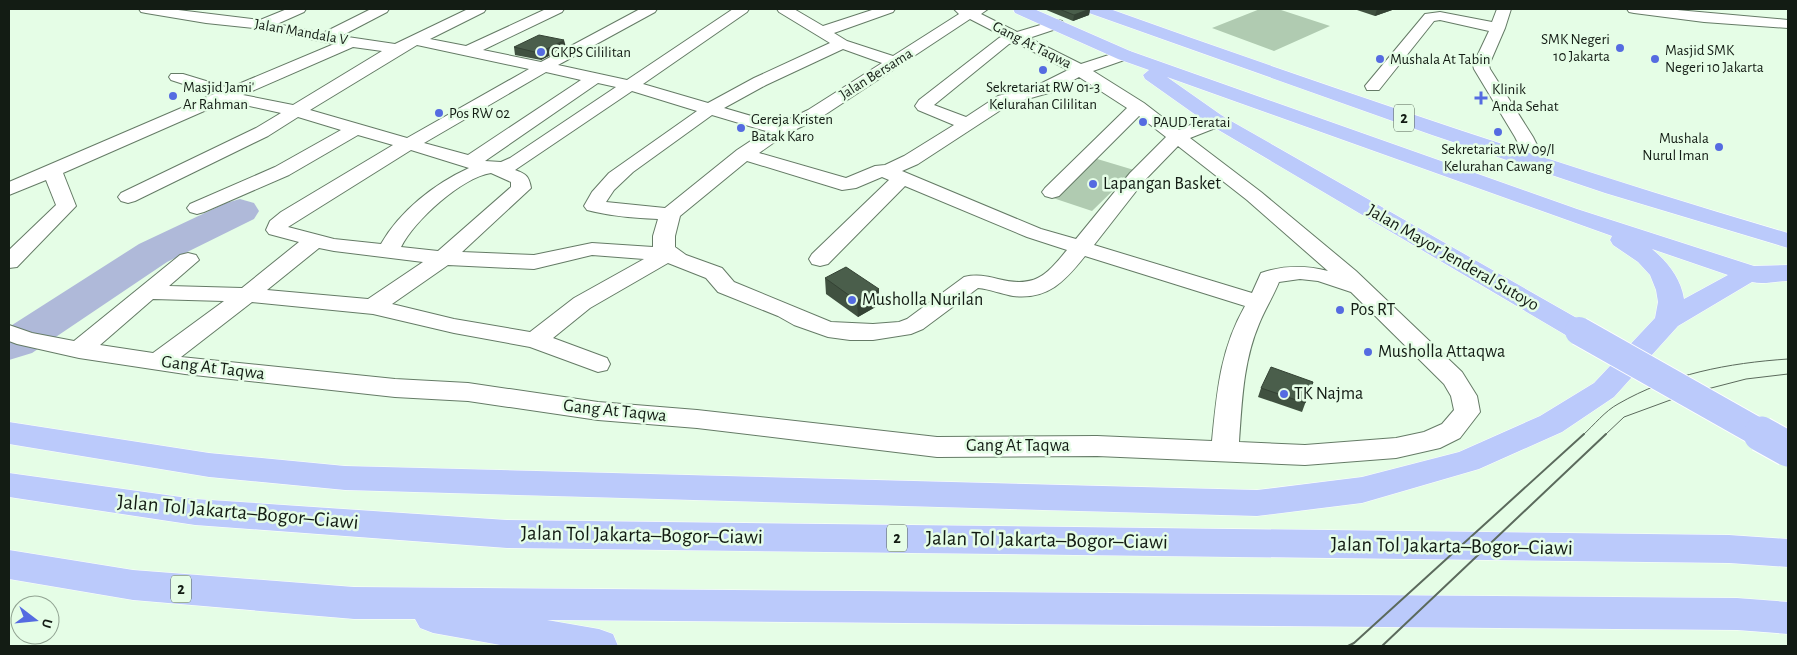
<svg xmlns="http://www.w3.org/2000/svg" width="1797" height="655" viewBox="0 0 1797 655" font-family="'Alegreya Sans',sans-serif">
  <style>
    .green { fill: #b0cbb1 }
    .lines { fill: none; stroke-linecap: round; stroke-linejoin: round }
    .river { fill: #afb9d9; fill-rule: evenodd }
    .street-casing { stroke: #657b66; stroke-width: 2 }
    .highway-casing { stroke: #fff; stroke-width: 1 }
    .street { fill: #fff; fill-rule: evenodd }
    .highway { fill: #bbcafb; fill-rule: evenodd }
    .tram-far1 { stroke: #5b6a5c; stroke-width: 1 }
    .tram { stroke: #5b6a5c; stroke-width: 2 }
    .highway-bridge-far1-casing { stroke: #fff; stroke-width: 30; stroke-linecap: butt }
    .highway-bridge-casing { stroke: #fff; stroke-width: 37; stroke-linecap: butt }
    .highway-bridge-far1 { stroke: #bbcafb; stroke-width: 28 }
    .highway-bridge { stroke: #bbcafb; stroke-width: 35 }
    .wall { fill: #405140 }
    .shaded-wall { fill: #344234 }
    .building { fill: #4a5e4b; stroke: #344234 }
    .poi-dot { fill: #556be1; stroke: #e5fde6; stroke-width: 2 }
    .labels { text-anchor: middle; dominant-baseline: central; stroke-width: 5; stroke-linejoin: round; paint-order: stroke }
    .far-street-label { font-size: 15px; fill: #131c14; stroke: #e5fde6 }
    .far-poi-label { font-size: 15px; fill: #131c14; stroke: #e5fde6; text-anchor: start }
    .shield { fill: #e5fde6; stroke: #526053; stroke-width: 1 }
    .shield-label { font-size: 16px; font-weight: bold; fill: #131c14 }
    .poi-label { font-size: 18px; fill: #131c14; stroke: #e5fde6; text-anchor: start }
    .street-label { font-size: 18px; fill: #131c14; stroke: #e5fde6 }
    .near-street-label { font-size: 21px; fill: #131c14; stroke: #e5fde6 }
  </style>
  <rect width="100%" height="100%" fill="#e5fde6"/>
  <path class="green" d="M 1260,9 L 1278,9 L 1330,26 L 1274,51 L 1212,28 Z
    M 1094,158 L 1134,170 L 1092,211 L 1050,197 Z"/>
  <g class="lines">
    <path class="river" d="M 240,199 L 254,203 L 259,211 L 254,219 L 167,262 L 32,353 L 9,360 L 9,327 L 139,244 L 226,203 Z"/>
    <defs>
      <path id="street" d="M 139,9 L 170,9 L 260,20 L 287,9 L 306,9 L 304,12 L 277,24 L 323,33 L 371,9 L 389,9 L 387,12 L 341,36 L 395,44 L 468,9 L 486,9 L 484,12 L 430,39 L 466,46 L 546,9 L 564,9 L 562,12 L 483,50 L 541,62 L 640,9 L 657,9 L 655,12 L 558,65 L 627,80 L 733,9 L 749,9 L 747,12 L 643,84 L 708,103 L 754,78 L 830,43 L 779,12 L 777,9 L 794,9 L 823,26 L 875,9 L 895,9 L 893,12 L 834,33 L 847,41 L 893,56 L 959,14 L 954,9 L 988,9 L 981,14 L 1017,32 L 1057,20 L 1062,21 L 1064,24 L 1062,27 L 1029,38 L 1081,64 L 1118,52 L 1130,52 L 1132,55 L 1130,58 L 1093,71 L 1144,103 L 1179,130 C 1192,125 1209,114 1223,117 L 1226,121 L 1223,125 L 1190,138 L 1261,192 L 1356,271 L 1462,372 L 1477,396 L 1480,412 L 1460,438 L 1440,448 L 1396,458 L 1305,465 L 1097,456 L 937,457 L 697,428 L 598,420 L 468,401 L 395,397 L 185,374 L 79,358 L 17,344 L 9,341 L 9,325 L 32,333 L 74,341 L 180,255 L 188,253 L 196,255 L 199,260 L 169,286 L 242,288 L 299,242 L 269,234 L 266,230 L 270,221 L 281,212 L 393,145 L 358,135 L 289,175 L 204,212 L 197,214 L 190,212 L 187,208 L 190,204 L 275,167 L 341,130 L 298,117 L 268,136 L 135,201 L 128,203 L 121,201 L 118,197 L 121,193 L 256,128 L 281,113 L 227,101 L 63,173 L 76,206 L 17,267 L 9,268 L 9,250 L 56,205 L 46,180 L 9,195 L 9,182 L 214,94 L 171,80 L 169,77 L 171,74 L 183,74 L 229,88 L 334,44 L 262,29 L 206,23 L 146,13 L 141,12 ZM 970,19 L 1003,36 L 999,38 L 919,100 L 915,106 L 918,110 L 954,125 L 904,156 L 885,165 L 875,166 L 846,178 L 759,153 L 786,134 L 820,118 ZM 1015,42 L 1068,70 L 1040,84 L 998,96 L 966,117 L 934,105 L 1009,44 ZM 417,45 L 529,69 L 407,138 L 310,110 ZM 353,47 L 382,51 L 293,105 L 243,95 ZM 843,49 L 882,63 L 808,110 L 779,124 L 724,108 L 766,85 ZM 546,72 L 581,80 L 468,155 L 424,143 ZM 1079,77 L 1127,108 L 1045,188 L 1042,192 L 1045,196 L 1052,198 L 1059,196 L 1139,116 L 1166,137 L 1130,173 L 1076,239 L 1041,229 L 902,171 L 918,164 L 1010,104 L 1052,92 ZM 598,83 L 616,87 L 510,158 L 501,162 L 485,161 ZM 632,91 L 697,111 L 609,173 L 592,192 L 584,206 L 587,210 C 610,216 634,218 658,219 L 653,236 L 653,247 L 592,243 L 534,255 L 462,252 L 531,188 C 529,176 526,174 515,170 ZM 712,115 L 766,131 L 737,150 L 665,208 L 606,202 L 614,190 L 633,172 ZM 1178,146 L 1247,200 L 1328,271 C 1305,265 1284,265 1261,273 L 1252,293 L 1094,245 L 1144,181 ZM 411,150 L 469,168 C 434,184 400,211 381,244 L 334,239 L 288,227 ZM 747,161 L 842,190 L 856,188 L 882,177 L 889,180 L 812,254 L 809,259 L 812,264 L 820,266 L 828,264 L 905,186 L 1027,237 L 1067,250 C 1045,277 1034,288 998,279 C 986,276 977,274 964,277 L 907,319 L 899,322 L 873,324 L 831,322 L 734,282 L 722,268 L 686,255 L 675,247 L 675,236 L 680,216 ZM 491,173 L 511,182 L 511,187 L 438,251 L 401,247 C 415,220 461,178 491,173 ZM 319,248 L 334,251 L 423,262 L 368,299 L 267,290 ZM 592,255 L 644,259 L 574,298 L 530,332 L 454,319 L 392,304 L 448,265 L 534,269 ZM 1085,256 L 1245,306 C 1220,350 1217,392 1212,441 L 1097,436 L 937,437 L 697,410 L 598,402 L 468,383 L 395,379 L 181,357 L 252,302 L 373,314 L 454,333 L 530,347 L 598,372 L 607,370 L 610,364 L 607,358 L 553,338 L 590,308 L 668,263 L 706,278 L 718,292 L 778,316 L 794,325 L 828,337 L 850,340 L 873,340 L 911,334 L 923,329 L 978,288 C 990,289 1001,294 1013,296 C 1048,300 1065,281 1085,256 ZM 1300,279 L 1318,281 L 1351,292 L 1444,384 L 1451,396 L 1454,410 L 1442,424 L 1424,432 L 1396,438 L 1305,445 L 1239,442 C 1242,402 1243,362 1259,324 C 1265,309 1273,297 1279,282 ZM 153,299 L 224,301 L 153,353 L 100,345 Z
        M 1497,9 L 1511,9 L 1505,28 L 1489,65 L 1490,69 L 1533,137 L 1546,163 L 1544,167 L 1537,169 L 1530,167 L 1515,137 L 1474,69 L 1473,65 L 1489,31 L 1440,20 L 1434,21 L 1379,90 L 1367,90 L 1365,86 L 1425,14 L 1440,12 L 1492,22 Z
        M 1627,9 L 1666,9 L 1788,20 L 1788,28 L 1704,22 L 1634,13 L 1629,12 Z"/>
      <path id="highway" d="M 1013,9 L 1034,9 L 1130,51 L 1577,209 L 1754,266 L 1788,265 L 1788,281 C 1775,281 1764,285 1752,282 L 1678,326 L 1614,397 L 1562,432 L 1479,469 L 1362,503 L 1257,516 L 345,490 L 209,477 L 9,444 L 9,422 L 209,453 L 345,466 L 1257,490 L 1362,477 L 1459,452 L 1540,416 L 1594,383 L 1655,318 L 1658,302 L 1656,290 L 1650,275 L 1638,262 L 1613,245 L 1610,240 L 1612,236 L 1167,77 L 1224,117 L 1589,325 L 1593,331 L 1589,337 L 1579,340 L 1569,337 L 1210,125 L 1145,79 L 1143,75 L 1149,70 L 1118,59 L 1015,13 ZM 1652,249 L 1728,275 L 1684,299 C 1681,279 1668,262 1652,249 Z
        M 1087,9 L 1110,9 C 1334,89 1560,166 1788,233 L 1788,248 L 1605,193 L 1432,135 L 1089,13 Z
        M 9,473 L 195,499 L 507,520 L 1729,535 L 1788,539 L 1788,567 L 1729,563 L 507,548 L 195,525 L 9,497 Z
        M 9,550 L 133,570 L 354,587 L 1737,598 L 1788,602 L 1788,634 L 1737,630 L 547,620 L 599,629 L 613,634 L 618,646 L 506,646 L 433,633 L 420,628 L 415,619 L 354,619 L 133,600 L 9,579 Z"/>
    </defs>
    <use href="#street" class="street-casing"/>
    <use href="#highway" class="highway-casing"/>
    <use href="#street" class="street"/>
    <use href="#highway" class="highway"/>
    <path class="tram-far1" d="M 1583,435 C 1594,425 1605,411 1618,404 C 1670,374 1728,363 1788,359
      M 1605,435 L 1624,417 L 1684,395 L 1746,379 L 1788,374"/>
    <path class="tram" d="M 1348,646 L 1354,643 L 1584,434
      M 1382,646 L 1606,434"/>
    <defs>
      <path id="highway-bridge-far1" d="M 1579,331 L 1763,435"/>
      <path id="highway-bridge" d="M 1761,434 L 1788,449"/>
    </defs>
    <use href="#highway-bridge-far1" class="highway-bridge-far1-casing"/>
    <use href="#highway-bridge" class="highway-bridge-casing"/>
    <use href="#highway-bridge-far1" class="highway-bridge-far1"/>
    <use href="#highway-bridge" class="highway-bridge"/>
  </g>
  <path class="wall" d="M 1044,9 L 1090,9 L 1089,15 L 1073,21 Z
    M 1354,9 L 1395,9 L 1375,16 Z
    M 514,47 L 566,47 L 541,60 L 515,55 Z
    M 825,278 L 879,305 L 858,317 L 826,294 Z
    M 1313,382 L 1302,412 L 1258,397 L 1261,388 Z"/>
  <path class="shaded-wall" d="M 1090,9 L 1089,15 L 1073,21 L 1074,15 Z
    M 1377,9 L 1395,9 L 1375,16 Z
    M 564,40 L 566,47 L 541,60 L 539,53 Z
    M 879,289 L 879,305 L 858,317 L 857,301 Z"/>
  <path class="building" d="M 1059,9 L 1090,9 L 1074,15 Z
    M 539,35 L 564,40 L 539,53 L 514,47 Z
    M 846,267 L 879,289 L 857,301 L 825,278 Z
    M 1271,367 L 1313,382 L 1305,403 L 1261,388 Z"/>
  <g class="poi-dot">
    <circle cx="1620" cy="48" r="5"/>
    <circle cx="541" cy="52" r="5"/>
    <circle cx="1380" cy="59" r="5"/>
    <circle cx="1655" cy="59" r="5"/>
    <circle cx="1043" cy="70" r="5"/>
    <circle cx="173" cy="96" r="5"/>
    <path d="M1478.5 90.5h5v5h5v5h-5v5h-5v-5h-5v-5h5z"/>
    <circle cx="439" cy="113" r="5"/>
    <circle cx="1143" cy="122" r="5"/>
    <circle cx="741" cy="128" r="5"/>
    <circle cx="1498" cy="132" r="5"/>
    <circle cx="1719" cy="147" r="5"/>
    <circle cx="1093" cy="184" r="5"/>
    <circle cx="852" cy="300" r="5"/>
    <circle cx="1340" cy="310" r="5"/>
    <circle cx="1368" cy="352" r="5"/>
    <circle cx="1284" cy="394" r="5"/>
  </g>
  <g class="labels">
    <g class="far-street-label">
      <text transform="translate(301 32) rotate(10)">Jalan Mandala V</text>
      <text transform="translate(1032 45) rotate(27)">Gang At Taqwa</text>
      <text transform="translate(876 74) rotate(-32)">Jalan Bersama</text>
    </g>
    <g class="far-poi-label">
      <text x="1610" y="39" text-anchor="end">SMK Negeri<tspan x="1610" dy="17">10 Jakarta</tspan></text>
      <text x="1665" y="50">Masjid SMK<tspan x="1665" dy="17">Negeri 10 Jakarta</tspan></text>
      <text x="551" y="52">GKPS Cililitan</text>
      <text x="1390" y="59">Mushala At Tabin</text>
      <text x="183" y="87">Masjid Jami'<tspan x="183" dy="17">Ar Rahman</tspan></text>
      <text x="1043" y="87" text-anchor="middle">Sekretariat RW 01-3<tspan x="1043" dy="17">Kelurahan Cililitan</tspan></text>
      <text x="1492" y="89">Klinik<tspan x="1492" dy="17">Anda Sehat</tspan></text>
      <text x="449" y="113">Pos RW 02</text>
      <text x="751" y="119">Gereja Kristen<tspan x="751" dy="17">Batak Karo</tspan></text>
      <text x="1153" y="122">PAUD Teratai</text>
      <text x="1709" y="138" text-anchor="end">Mushala<tspan x="1709" dy="17">Nurul Iman</tspan></text>
      <text x="1498" y="149" text-anchor="middle">Sekretariat RW 09/I<tspan x="1498" dy="17">Kelurahan Cawang</tspan></text>
    </g>
    <g class="shield">
      <rect x="1394" y="104.5" width="20" height="27" rx="4"/>
      <rect x="887" y="524.5" width="20" height="27" rx="4"/>
      <rect x="171" y="575.5" width="20" height="27" rx="4"/>
    </g>
    <g class="shield-label">
      <text x="1404" y="118">2</text>
      <text x="897" y="538">2</text>
      <text x="181" y="589">2</text>
    </g>
    <g class="poi-label">
      <text x="1103" y="184">Lapangan Basket</text>
      <text x="862" y="300">Musholla Nurilan</text>
      <text x="1350" y="310">Pos RT</text>
      <text x="1378" y="352">Musholla Attaqwa</text>
      <text x="1294" y="394">TK Najma</text>
    </g>
    <g class="street-label">
      <text transform="translate(1453 258) rotate(30)">Jalan Mayor Jenderal Sutoyo</text>
      <text transform="translate(213 368) rotate(7)">Gang At Taqwa</text>
      <text transform="translate(615 411) rotate(6)">Gang At Taqwa</text>
      <text x="1018" y="446">Gang At Taqwa</text>
    </g>
    <g class="near-street-label">
      <text transform="translate(238 512) rotate(5)">Jalan Tol Jakarta–Bogor–Ciawi</text>
      <text transform="translate(642 535) rotate(1)">Jalan Tol Jakarta–Bogor–Ciawi</text>
      <text transform="translate(1047 540) rotate(1)">Jalan Tol Jakarta–Bogor–Ciawi</text>
      <text transform="translate(1452 546) rotate(1)">Jalan Tol Jakarta–Bogor–Ciawi</text>
    </g>
  </g>
  <rect width="1797" height="655" fill="none" stroke="#131c14" stroke-width="20"/>
  <g transform="translate(35 620) rotate(106)"><circle r="24" fill="#e5fde6" stroke="#91a392"/>
  <path d="M0-4L9 19L0 12L-9 19Z" fill="#556be1"/>
  <text y="-8" font-size="14" font-weight="bold" text-anchor="middle" fill="#131c14">U</text>
  </g>
</svg>
